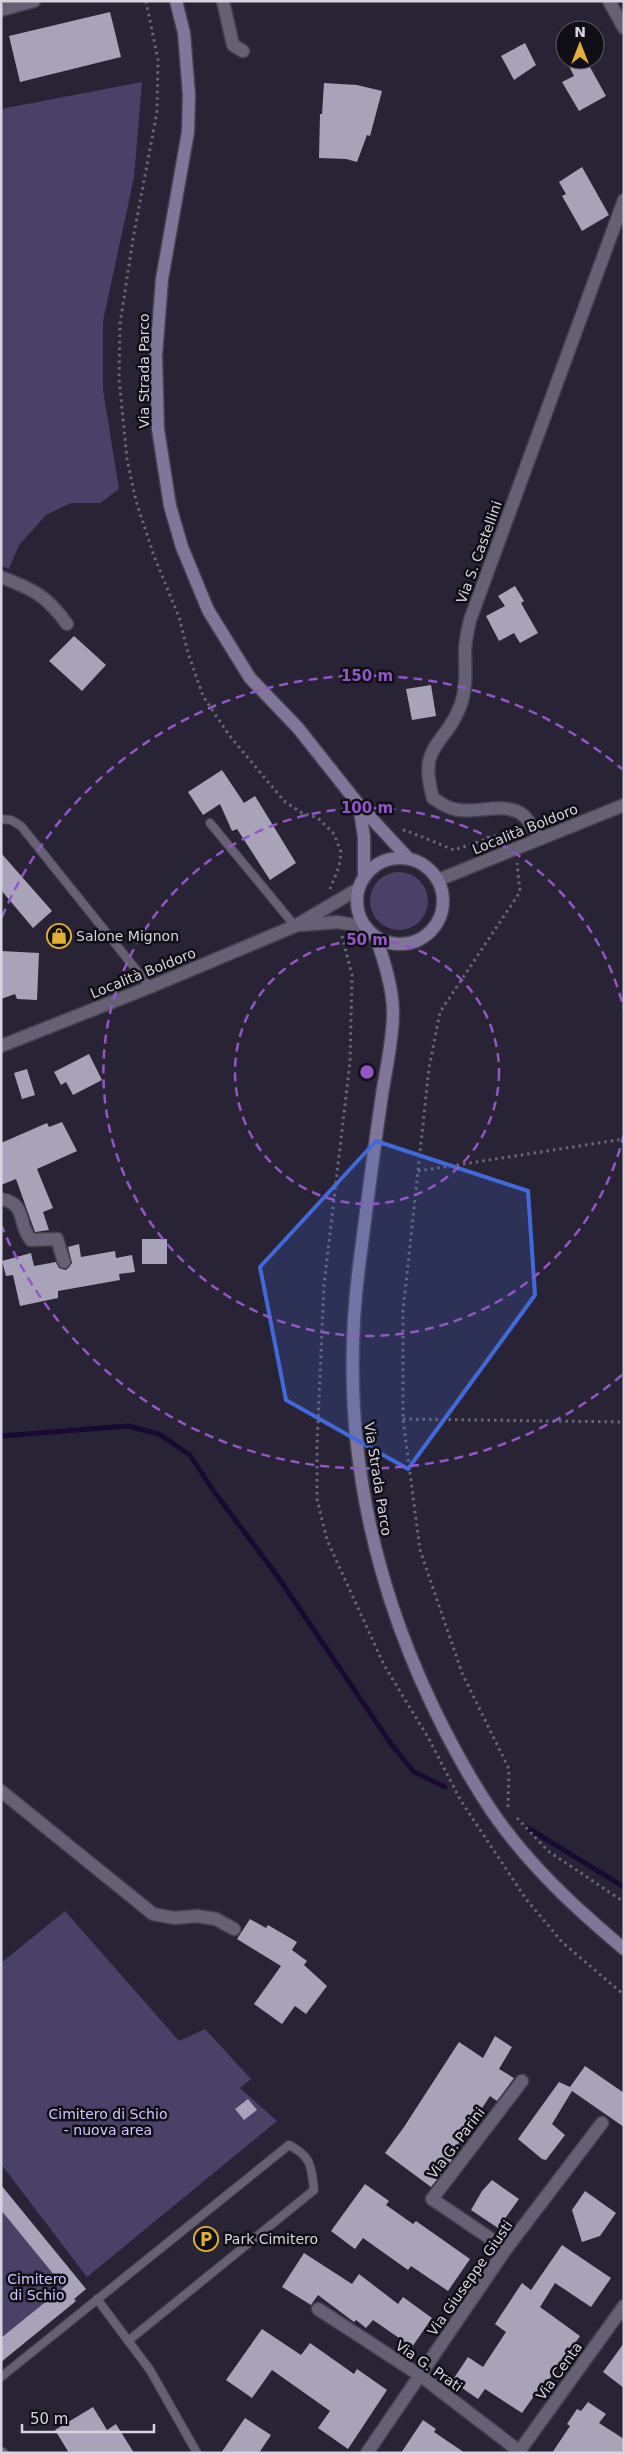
<svg xmlns="http://www.w3.org/2000/svg" width="625" height="2454" viewBox="0 0 625 2454" font-family="'DejaVu Sans',sans-serif">
  <style>
    .green { fill: #4b4067 }
    .lines { fill: none; stroke-linecap: round; stroke-linejoin: round }
    .stream { stroke: #190a32; stroke-width: 5 }
    .building { fill: #a8a3b8 }
    .service-casing { stroke: #44414f; stroke-width: 10 }
    .minor-casing { stroke: #44414f; stroke-width: 15 }
    .tertiary-casing { stroke: #44414f; stroke-width: 15 }
    .secondary-casing { stroke: #44414f; stroke-width: 15 }
    .path { stroke: #6a6675; stroke-width: 3; stroke-dasharray: 2.5 4; stroke-linecap: butt }
    .service { stroke: #656073; stroke-width: 8 }
    .minor { stroke: #656073; stroke-width: 12 }
    .tertiary { stroke: #656073; stroke-width: 12 }
    .secondary { stroke: #7f7699; stroke-width: 12 }
    .marked { fill: #4269d9; fill-opacity: 0.2; stroke: #4269d9; stroke-width: 4; stroke-linejoin: round }
    .ring { fill: none; stroke: #9256c7; stroke-width: 2.5; stroke-dasharray: 9 6 }
    .labels { text-anchor: middle; dominant-baseline: central; stroke-width: 5; stroke-linejoin: round; paint-order: stroke }
    .street-label { font-size: 14px; fill: #d6d4df; stroke: #110f16 }
    .poi-label { font-size: 14px; fill: #d6d4df; stroke: #110f16; text-anchor: start }
    .park-label { font-size: 14px; fill: #d3c4ff; stroke: #110f16 }
    .centre { fill: #9256c7; stroke: #110f16; stroke-width: 2.5 }
    .ring-label { font-size: 15px; text-anchor: middle; font-weight: bold; fill: #9256c7; stroke: #110f16; stroke-width: 5; stroke-linejoin: round; paint-order: stroke }
  </style>
  <rect width="100%" height="100%" fill="#292435"/>
  <path class="green" d="M 142,82 L 134,177 L 103,321 L 103,390 L 119,489 L 100,503 L 71,503 L 46,515 L 19,545 L 9,569 L 1,566 L 1,109 Z
    M370 901a29 29 0 1 1 58 0a29 29 0 1 1-58 0Z
    M 65,1911 L 179,2041 L 205,2029 L 251,2079 L 240,2088 L 277,2121 L 87,2277 L 1,2164 L 1,1963 Z
    M 1,2185 L 86,2289 L 74,2299 L 76,2301 L 1,2362 Z"/>
  <g class="lines">
    <path class="stream" d="M 1,1436 L 128,1426 L 159,1434 L 190,1455 L 215,1493 L 278,1577 L 391,1744 L 414,1772 L 445,1787
      M 528,1828 L 624,1887"/>
  </g>
  <path class="building" d="M 110,12 L 121,57 L 20,82 L 9,36 Z
    M 525,43 L 536,65 L 514,80 L 501,56 Z
    M 566,60 L 586,60 L 606,96 L 579,111 L 562,82 L 574,76 Z
    M 324,83 L 357,85 L 382,91 L 370,136 L 367,135 L 357,162 L 346,159 L 319,158 L 320,114 L 322,114 Z
    M 582,167 L 609,215 L 582,231 L 562,196 L 566,194 L 559,182 Z
    M 515,586 L 524,601 L 521,603 L 538,633 L 520,643 L 514,633 L 499,641 L 486,616 L 505,606 L 498,596 Z
    M 74,636 L 106,665 L 82,691 L 49,661 Z
    M 431,685 L 436,716 L 412,720 L 406,689 Z
    M 222,770 L 244,803 L 255,796 L 296,863 L 270,880 L 237,829 L 232,831 L 220,804 L 203,815 L 188,792 Z
    M 1,853 L 52,911 L 33,928 L 1,890 Z
    M 1,951 L 39,953 L 37,1000 L 17,999 L 15,994 L 1,999 Z
    M 89,1054 L 102,1080 L 73,1095 L 66,1082 L 61,1085 L 54,1072 Z
    M 27,1069 L 35,1095 L 22,1099 L 14,1073 Z
    M 62,1122 L 77,1151 L 37,1169 L 53,1208 L 43,1212 L 49,1230 L 35,1232 L 16,1179 L 1,1185 L 1,1143 L 47,1123 L 49,1127 Z
    M 142,1239 L 167,1239 L 167,1264 L 142,1264 Z
    M 79,1244 L 81,1257 L 115,1251 L 116,1258 L 132,1255 L 135,1272 L 119,1274 L 120,1280 L 58,1291 L 58,1298 L 20,1306 L 13,1275 L 6,1276 L 2,1261 L 31,1253 L 34,1266 L 56,1262 L 59,1268 L 66,1270 L 72,1263 L 68,1247 Z
    M 250,1919 L 266,1928 L 268,1925 L 297,1942 L 292,1950 L 307,1961 L 304,1965 L 327,1986 L 306,2014 L 295,2006 L 282,2024 L 254,2004 L 281,1966 L 237,1939 Z
    M 495,2036 L 512,2047 L 499,2069 L 514,2078 L 497,2101 L 490,2096 L 449,2158 L 452,2160 L 431,2187 L 385,2153 L 404,2127 L 459,2042 L 483,2058 Z
    M 585,2066 L 624,2093 L 624,2127 L 572,2091 L 552,2124 L 565,2135 L 546,2160 L 542,2159 L 518,2139 L 559,2082 L 570,2087 Z
    M 248,2099 L 257,2110 L 244,2120 L 235,2109 Z
    M 492,2180 L 519,2199 L 498,2228 L 471,2210 L 482,2191 Z
    M 365,2184 L 389,2201 L 386,2205 L 413,2224 L 416,2221 L 470,2259 L 448,2291 L 411,2266 L 408,2270 L 363,2238 L 355,2249 L 331,2231 Z
    M 1,2185 L 86,2289 L 74,2299 L 76,2301 L 1,2362 L 1,2338 L 64,2287 L 1,2210 Z
    M 585,2191 L 616,2213 L 600,2236 L 582,2242 L 572,2210 Z
    M 562,2245 L 611,2278 L 591,2307 L 555,2283 L 540,2307 L 580,2336 L 548,2381 L 546,2379 L 522,2413 L 485,2389 L 478,2399 L 452,2381 L 468,2357 L 483,2367 L 506,2332 L 495,2324 L 522,2283 L 531,2290 Z
    M 304,2253 L 352,2284 L 359,2274 L 398,2304 L 403,2297 L 432,2318 L 412,2347 L 373,2320 L 366,2328 L 356,2320 L 354,2322 L 318,2295 L 311,2305 L 282,2287 Z
    M 262,2329 L 301,2355 L 310,2343 L 354,2374 L 357,2369 L 387,2390 L 348,2449 L 318,2428 L 330,2411 L 272,2370 L 252,2398 L 226,2380 Z
    M 624,2343 L 624,2388 L 603,2372 Z
    M 588,2402 L 606,2414 L 599,2423 L 624,2439 L 624,2453 L 552,2453 L 570,2426 L 567,2424 L 577,2409 L 581,2411 Z
    M 93,2407 L 107,2430 L 116,2424 L 134,2453 L 69,2453 L 55,2430 Z
    M 245,2418 L 271,2435 L 259,2453 L 221,2453 Z
    M 423,2420 L 436,2429 L 434,2432 L 465,2453 L 401,2453 Z"/>
  <g class="lines">
    <defs>
      <path id="service" d="M 1,819 L 11,820 L 21,826 L 150,987
        M 210,823 L 295,926
        M 97,2299 L 150,2370 L 197,2453
        M 1,2377 L 289,2145 C 312,2157 311,2166 314,2190 L 128,2341
        M 1,2451 L 4,2453"/>
      <path id="minor" d="M 223,1 L 233,45 L 243,51
        M 609,1 L 624,28
        M 1,10 L 34,1
        M 1,577 C 33,589 47,596 67,624
        M 540,839 C 535,832 529,819 522,814 C 501,801 477,815 454,809 C 447,808 439,802 433,798 C 417,742 446,747 461,704 C 467,687 465,669 465,651 C 465,641 468,630 470,620 L 624,200
        M 1,1199 C 28,1204 17,1224 31,1240 L 57,1239 L 64,1262
        M 1,1791 L 153,1914 L 174,1918 L 197,1916 L 216,1919 L 234,1929
        M 506,2249 L 432,2199 L 522,2081
        M 318,2309 L 421,2376 L 519,2451
        M 367,2453 L 506,2249 L 602,2123
        M 518,2453 L 624,2306"/>
      <path id="tertiary" d="M 438,880 L 624,805
        M 300,925 L 338,922 L 365,927
        M 1,1046 L 150,987 L 295,926 L 358,889"/>
      <path id="secondary" d="M 176,1 L 184,33 L 189,95 L 188,132 L 162,279 L 156,356 L 158,429 L 170,506 L 182,547 L 208,610 L 250,678 L 298,728 L 359,805 L 409,859
        M 359,805 L 364,837 L 364,877
        M357 901a43 43 0 1 1 86 0a43 43 0 1 1-86 0Z
        M 376,937 C 384,961 393,988 393,1013 C 393,1040 386,1068 382,1095 C 374,1149 367,1204 360,1259 C 337,1425 368,1580 444,1729 C 464,1768 486,1807 514,1841 C 547,1882 584,1915 624,1949"/>
    </defs>
    <use href="#service" class="service-casing"/>
    <use href="#minor" class="minor-casing"/>
    <use href="#tertiary" class="tertiary-casing"/>
    <use href="#secondary" class="secondary-casing"/>
    <path class="path" d="M 146,1 L 158,60 L 157,112 L 133,239 L 120,324 L 119,378 L 127,459 L 136,501 L 154,556 L 179,617 L 188,653 L 203,696 L 229,735 L 284,801 L 302,813 L 318,818 L 334,834 L 341,852 L 339,867 L 330,889
      M 403,831 L 405,830 L 454,850 L 516,829
      M 342,936 L 352,975 L 350,1062 L 324,1285 L 317,1445 L 317,1499 L 327,1540 L 384,1665 L 429,1739 L 461,1801 L 526,1899 L 562,1942 L 624,1995
      M 418,1171 L 624,1139
      M 403,1419 L 624,1422
      M 508,1807 L 509,1769 L 462,1673 L 420,1550 L 403,1419 L 403,1311 L 429,1068 L 440,1012 L 520,892 L 517,863
      M 517,1818 L 548,1851 L 624,1902"/>
    <use href="#service" class="service"/>
    <use href="#minor" class="minor"/>
    <use href="#tertiary" class="tertiary"/>
    <use href="#secondary" class="secondary"/>
  </g>
  <path class="marked" d="M 376,1141 L 528,1191 L 535,1295 L 408,1469 L 286,1400 L 260,1267 Z"/>
  <g class="ring">
    <circle cx="367" cy="1072" r="132"/>
    <path d="M624 1134A264 264 0 1 1 624 1010"/>
    <path d="M622 1375A396 396 0 0 1 2 1227M2 917A396 396 0 0 1 622 769"/>
  </g>
  <defs>
    <symbol id="shop-ring" viewBox="-11 -11 22 22"><circle r="9.5" fill="#110f16" stroke="#e0b034" stroke-width="1.5"/><path d="M-5-2.5h2.3a2.7 3.5 0 0 1 5.4 0H5L5.5 6h-11ZM-1.5-2.5h3a1.5 2.3 0 0 0-3 0Z" fill="#e0b034"/></symbol>
    <symbol id="parking-ring" viewBox="-11 -11 22 22"><circle r="9.5" fill="#110f16" stroke="#e0b034" stroke-width="1.5"/><path d="M-3.5-5.5H1a3.5 3.5 0 0 1 0 7H-1V5.5H-3.5ZM-1-3.4V-.6H.8a1.4 1.4 0 0 0 0-2.8Z" fill="#e0b034"/></symbol>
  </defs>
  <g fill-rule="evenodd">
    <use href="#shop-ring" x="45" y="922" width="28" height="28"/>
    <use href="#parking-ring" x="192" y="2225" width="28" height="28"/>
  </g>
  <g class="labels">
    <g class="street-label">
      <text transform="translate(144 371) rotate(-90)">Via Strada Parco</text>
      <text transform="translate(479 552) rotate(-70)">Via S. Castellini</text>
      <text transform="translate(525 829) rotate(-22)">Località Boldoro</text>
      <text transform="translate(143 973) rotate(-22)">Località Boldoro</text>
      <text transform="translate(378 1479) rotate(81)">Via Strada Parco</text>
      <text transform="translate(456 2143) rotate(-53)">Via G. Parini</text>
      <text transform="translate(470 2278) rotate(-55)">Via Giuseppe Giusti</text>
      <text transform="translate(429 2366) rotate(35)">Via G. Prati</text>
      <text transform="translate(559 2371) rotate(-54)">Via Centa</text>
    </g>
    <g class="poi-label">
      <text x="76" y="936">Salone Mignon</text>
      <text x="224" y="2239">Park Cimitero</text>
    </g>
    <g class="park-label">
      <text x="108" y="2114">Cimitero di Schio<tspan x="108" dy="16">- nuova area</tspan></text>
      <text x="37" y="2279">Cimitero<tspan x="37" dy="16">di Schio</tspan></text>
    </g>
  </g>
  <circle cx="367" cy="1072" r="8" class="centre"/>
  <g class="ring-label">
    <text x="367" y="681">150 m</text>
    <text x="367" y="813">100 m</text>
    <text x="367" y="945">50 m</text>
  </g>
  <rect width="625" height="2454" fill="none" stroke="#d6d4df" stroke-width="5"/>
  <g transform="translate(580 45)"><circle r="24" fill="#110f16" stroke="#605e66"/>
  <path d="M0-4L9 19L0 12L-9 19Z" fill="#e0b034"/>
  <text y="-8" font-size="14" font-weight="bold" text-anchor="middle" fill="#d6d4df">N</text>
  </g>
  <path d="M22 2424v8h132v-8" fill="none" stroke="#d6d4df" stroke-width="2.5"/>
  <text x="30" y="2424" font-size="15" fill="#d6d4df" stroke="#110f16" stroke-width="4" paint-order="stroke">50 m</text>
</svg>
